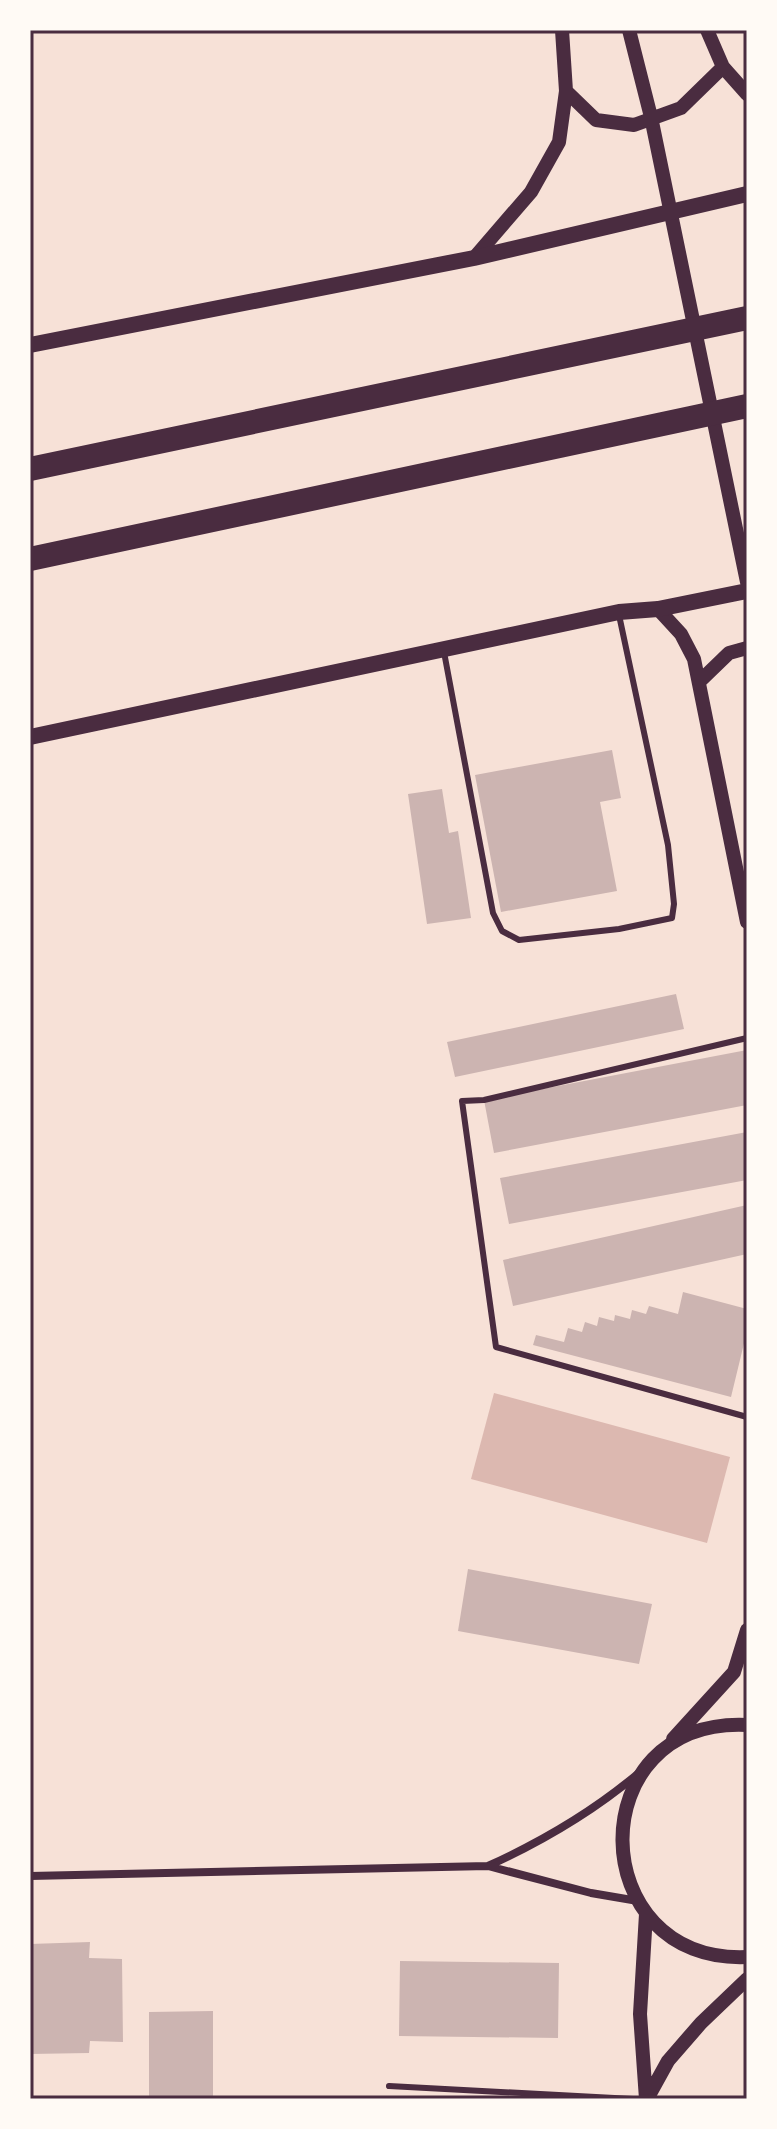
<svg xmlns="http://www.w3.org/2000/svg" width="777" height="2129" viewBox="0 0 777 2129" font-family="Barlow,sans-serif">
  <style>
    .water { fill: #dcb8b0 }
    .building { fill: #ccb4b1 }
    .lines { fill: none; stroke-linecap: round; stroke-linejoin: round }
    .service { stroke: #4a2c40; stroke-width: 6 }
    .minor { stroke: #4a2c40; stroke-width: 8 }
    .tertiary { stroke: #4a2c40; stroke-width: 14 }
    .secondary { stroke: #4a2c40; stroke-width: 16 }
    .motorway { stroke: #4a2c40; stroke-width: 24 }
    .neatline { fill: none; stroke: #4a2c40; stroke-width: 3 }
  </style>
  <rect width="100%" height="100%" fill="#f7e1d7"/>
  <path class="water" d="M 494,1393 L 730,1457 L 707,1543 L 471,1479 Z"/>
  <path class="building" d="M 612,750 L 621,798 L 600,802 L 617,891 L 501,912 L 475,775 Z
    M 442,789 L 449,833 L 458,831 L 471,918 L 427,924 L 408,794 Z
    M 676,994 L 684,1029 L 455,1077 L 447,1042 Z
    M 747,1050 L 747,1105 L 494,1153 L 484,1100 Z
    M 747,1132 L 747,1180 L 509,1224 L 500,1178 Z
    M 747,1205 L 747,1254 L 513,1306 L 503,1260 Z
    M 683,1292 L 747,1309 L 747,1331 L 731,1397 L 533,1345 L 536,1335 L 564,1342 L 568,1328 L 582,1332 L 585,1322 L 597,1326 L 599,1317 L 614,1321 L 615,1315 L 630,1319 L 632,1310 L 646,1314 L 649,1306 L 678,1314 Z
    M 468,1569 L 652,1604 L 639,1664 L 458,1631 Z
    M 90,1942 L 89,1958 L 122,1959 L 123,2042 L 90,2041 L 89,2053 L 30,2054 L 30,1944 Z
    M 400,1961 L 559,1963 L 558,2038 L 399,2036 Z
    M 213,2011 L 213,2099 L 149,2099 L 149,2012 Z"/>
  <g class="lines">
    <path class="service" d="M 444,652 L 493,913 L 502,931 L 519,940 L 619,929 L 672,918 L 674,904 L 668,845 L 619,615
      M 747,1038 L 484,1100 L 462,1101 L 496,1347 L 747,1417
      M 389,2086 L 633,2099"/>
    <path class="minor" d="M 488,1866 C 543,1841 594,1811 640,1772
      M 30,1876 L 488,1866 L 591,1893 L 638,1901"/>
    <path class="tertiary" d="M 629,30 L 651,117 L 747,582
      M 707,30 L 723,67 L 747,94
      M 566,91 L 596,120 L 634,125 L 681,108 L 723,67
      M 474,258 L 531,192 L 559,142 L 566,91 L 562,30
      M 658,609 L 681,634 L 694,659 L 747,922
      M 699,682 L 729,653 L 747,648
      M 747,1725 C 579,1717 583,1964 747,1957
      M 673,1739 L 734,1672 L 747,1630
      M 646,1914 L 640,2014 L 646,2099
      M 647,2099 L 668,2061 L 701,2023 L 747,1979"/>
    <path class="secondary" d="M 30,345 L 474,258 L 747,194
      M 30,737 L 619,612 L 658,609 L 747,591"/>
    <path class="motorway" d="M 30,469 L 747,318
      M 30,559 L 747,406"/>
  </g>
  <rect width="777" height="2129" fill="none" stroke="#fffaf5" stroke-width="64"/>
  <rect x="32" y="32" width="713" height="2065" class="neatline"/>
</svg>
